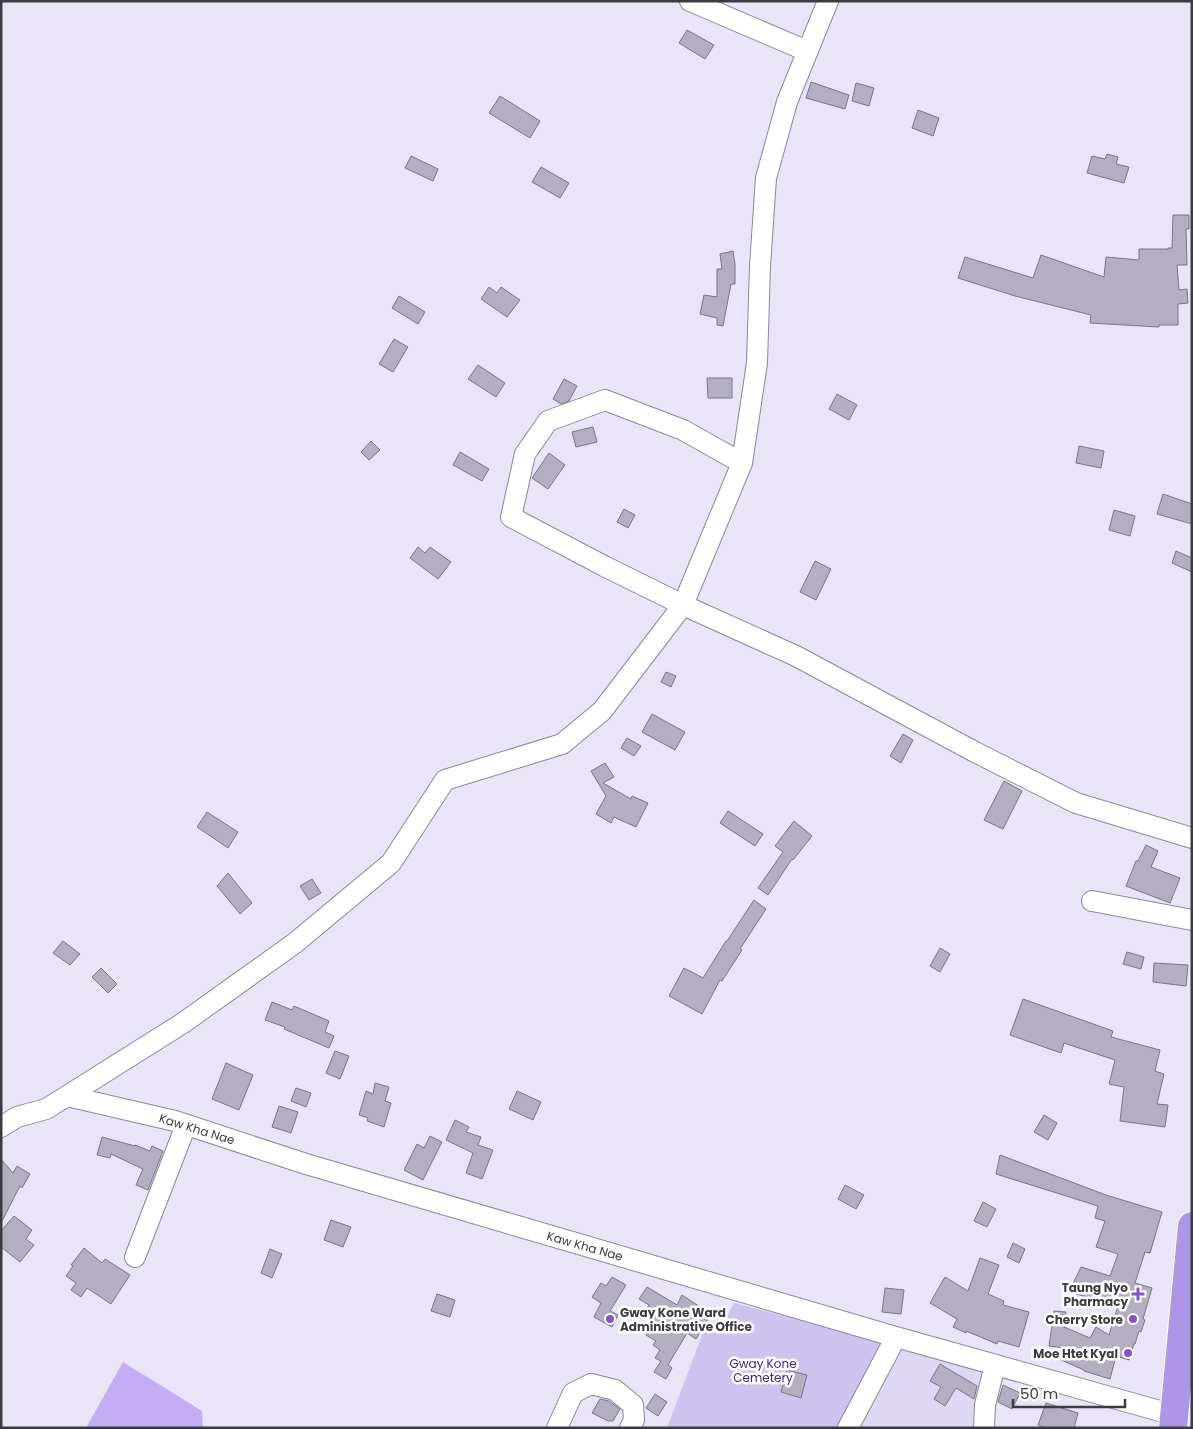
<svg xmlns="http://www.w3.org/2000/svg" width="1193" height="1429" viewBox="0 0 1193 1429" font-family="Poppins,sans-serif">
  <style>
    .built { fill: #dfd8f4 }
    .green { fill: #cec2ef }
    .water { fill: #c3aef6 }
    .building { fill: #b3aec1; stroke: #797486 }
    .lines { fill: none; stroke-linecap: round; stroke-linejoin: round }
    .minor-casing { stroke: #8b8799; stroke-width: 22 }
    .highway-casing { stroke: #fff; stroke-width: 30 }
    .minor { stroke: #fff; stroke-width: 20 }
    .highway { stroke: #ae95e7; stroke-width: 28 }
    .poi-dot { fill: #8154cd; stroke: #fff; stroke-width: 2 }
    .labels { text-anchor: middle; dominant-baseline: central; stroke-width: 5; stroke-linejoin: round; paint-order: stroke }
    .street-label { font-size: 12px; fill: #3c3a42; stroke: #fff }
    .poi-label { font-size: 12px; font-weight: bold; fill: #3c3a42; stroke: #fff; text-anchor: end }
    .park-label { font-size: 12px; fill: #442375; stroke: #fff }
  </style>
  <rect width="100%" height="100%" fill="#e9e4f8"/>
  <path class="built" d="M 889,1343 L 1000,1379 L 994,1428 L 844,1428 Z"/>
  <path class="green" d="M 734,1303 L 889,1343 L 844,1428 L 667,1428 L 704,1330 L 718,1334 Z"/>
  <path class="water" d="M 123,1362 L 202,1411 L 203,1428 L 86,1428 Z"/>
  <path class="building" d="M 687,30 L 714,45 L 705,59 L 679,43 Z
    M 811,82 L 849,95 L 845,109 L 806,98 Z
    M 856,83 L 874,88 L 869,106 L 852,101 Z
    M 500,96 L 540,121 L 530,138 L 489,113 Z
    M 918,110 L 939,118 L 933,136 L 912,128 Z
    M 1107,154 L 1118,157 L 1116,164 L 1129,167 L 1124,183 L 1087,173 L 1092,156 L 1105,159 Z
    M 411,156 L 438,169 L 433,181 L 405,168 Z
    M 541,167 L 569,183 L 560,198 L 532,182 Z
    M 1173,215 L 1189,215 L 1189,229 L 1186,229 L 1187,265 L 1177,265 L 1179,290 L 1187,289 L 1188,303 L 1178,304 L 1178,325 L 1159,325 L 1159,327 L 1090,323 L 1091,315 L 1015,296 L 958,278 L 965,257 L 1033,278 L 1041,255 L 1104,277 L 1106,257 L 1139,260 L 1139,249 L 1168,249 L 1168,248 L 1172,248 Z
    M 733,251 L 735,264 L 735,284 L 731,284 L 723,326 L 717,325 L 717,318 L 700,314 L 704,295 L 717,297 L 717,269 L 722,269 L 720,254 Z
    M 489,287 L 497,293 L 501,287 L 520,300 L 507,317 L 481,299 Z
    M 399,296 L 425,312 L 418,324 L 392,308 Z
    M 394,339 L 408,347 L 393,372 L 379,364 Z
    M 478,365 L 505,383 L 496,397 L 468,379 Z
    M 707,378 L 732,378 L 732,398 L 708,398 Z
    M 564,379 L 577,386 L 569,401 L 561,404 L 553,399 Z
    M 837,394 L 857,405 L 849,420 L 829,409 Z
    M 593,427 L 597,442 L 576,447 L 572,432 Z
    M 371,441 L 380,450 L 369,460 L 361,452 Z
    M 1079,446 L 1104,451 L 1101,468 L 1076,463 Z
    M 460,452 L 489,469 L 482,481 L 453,465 Z
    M 549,453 L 565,465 L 548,489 L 532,478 Z
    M 1163,494 L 1192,504 L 1192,524 L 1157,514 Z
    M 624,509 L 635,515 L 628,528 L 617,522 Z
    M 1114,510 L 1135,516 L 1130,536 L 1109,530 Z
    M 418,547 L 425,553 L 430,547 L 451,562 L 438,579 L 410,558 Z
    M 1176,551 L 1192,558 L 1192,572 L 1172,563 Z
    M 815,561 L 831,569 L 816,600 L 800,592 Z
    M 666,672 L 676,676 L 671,687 L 661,682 Z
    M 652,714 L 685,732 L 675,750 L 642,732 Z
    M 903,734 L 913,740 L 901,763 L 890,756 Z
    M 627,738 L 641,746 L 634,756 L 621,748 Z
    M 605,763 L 614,777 L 603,783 L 631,799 L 632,796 L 648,803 L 636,827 L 614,817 L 611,823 L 596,814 L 606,796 L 591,771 Z
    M 1004,781 L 1022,791 L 1003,829 L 984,820 Z
    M 728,811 L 763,834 L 755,846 L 720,823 Z
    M 207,812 L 238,832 L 228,848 L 197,827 Z
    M 794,821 L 812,836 L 793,860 L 792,859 L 768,895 L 758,888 L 783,852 L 775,846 Z
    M 1146,845 L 1158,851 L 1151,867 L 1180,878 L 1170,903 L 1126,886 L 1136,861 L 1138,861 Z
    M 228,873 L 252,903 L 240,914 L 217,886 Z
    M 312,879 L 321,893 L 309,900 L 300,886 Z
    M 754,900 L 766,909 L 740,949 L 742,950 L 722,981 L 720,980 L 702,1014 L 669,996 L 684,968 L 703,978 L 726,941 L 727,941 Z
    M 63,941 L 80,954 L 70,965 L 53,953 Z
    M 940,948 L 950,954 L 940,972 L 930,966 Z
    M 1127,952 L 1144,957 L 1141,969 L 1123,964 Z
    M 1154,963 L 1188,965 L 1186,986 L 1153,982 Z
    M 101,968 L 117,984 L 108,993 L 92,977 Z
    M 1023,999 L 1113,1031 L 1111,1037 L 1160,1050 L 1155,1071 L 1164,1074 L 1157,1104 L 1168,1105 L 1165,1127 L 1120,1121 L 1124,1087 L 1109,1084 L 1115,1060 L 1064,1043 L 1061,1053 L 1010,1035 Z
    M 272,1002 L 292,1010 L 294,1006 L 329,1021 L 325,1032 L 334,1036 L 329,1048 L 284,1029 L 285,1027 L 265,1020 Z
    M 335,1051 L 349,1056 L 340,1079 L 326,1073 Z
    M 226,1063 L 253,1075 L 239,1110 L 212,1099 Z
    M 375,1083 L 389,1087 L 385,1101 L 391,1103 L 384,1127 L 367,1121 L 368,1118 L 359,1115 L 366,1091 L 373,1094 Z
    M 296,1088 L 311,1093 L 306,1107 L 291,1101 Z
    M 517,1091 L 541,1102 L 533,1120 L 509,1109 Z
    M 279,1106 L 298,1112 L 291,1133 L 272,1127 Z
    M 1044,1115 L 1057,1123 L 1048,1140 L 1034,1132 Z
    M 455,1120 L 469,1127 L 466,1132 L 481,1137 L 478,1145 L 493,1150 L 482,1179 L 466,1173 L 473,1153 L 446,1140 Z
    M 430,1136 L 442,1142 L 423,1180 L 404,1170 L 417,1144 L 424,1148 Z
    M 102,1137 L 135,1146 L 135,1145 L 150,1151 L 152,1146 L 163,1151 L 148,1190 L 136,1185 L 143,1169 L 111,1154 L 110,1158 L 97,1155 Z
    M 1000,1155 L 1106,1195 L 1162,1212 L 1150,1253 L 1145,1252 L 1135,1283 L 1152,1288 L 1143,1319 L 1145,1320 L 1141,1332 L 1139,1331 L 1135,1344 L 1134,1344 L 1129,1360 L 1116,1356 L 1110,1379 L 1084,1371 L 1084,1370 L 1061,1360 L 1066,1348 L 1049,1346 L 1054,1311 L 1066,1312 L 1064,1327 L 1090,1338 L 1096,1327 L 1109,1335 L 1118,1306 L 1069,1292 L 1081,1267 L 1110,1276 L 1118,1254 L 1096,1247 L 1105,1221 L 1095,1218 L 1098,1206 L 996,1174 Z
    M 1,1159 L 13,1173 L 17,1166 L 30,1174 L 22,1188 L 20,1186 L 1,1223 Z
    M 845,1185 L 864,1195 L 856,1209 L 838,1199 Z
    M 983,1202 L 996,1209 L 987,1227 L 974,1221 Z
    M 14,1216 L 32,1230 L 26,1239 L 34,1245 L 20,1262 L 1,1247 L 1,1231 Z
    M 331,1220 L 351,1227 L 343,1247 L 324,1240 Z
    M 1013,1243 L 1025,1249 L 1019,1263 L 1007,1257 Z
    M 84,1248 L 102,1263 L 105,1259 L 130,1275 L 111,1304 L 87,1288 L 81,1297 L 71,1290 L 76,1283 L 66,1276 L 73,1266 L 71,1265 Z
    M 270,1249 L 282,1254 L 272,1278 L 261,1273 Z
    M 980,1258 L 999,1265 L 988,1294 L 1004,1301 L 1003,1305 L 1029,1312 L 1019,1347 L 998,1341 L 997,1344 L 966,1331 L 966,1333 L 953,1327 L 957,1319 L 930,1303 L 945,1277 L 968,1291 Z
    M 612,1277 L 626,1285 L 610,1311 L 618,1315 L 612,1327 L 594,1317 L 601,1303 L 592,1297 L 601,1283 L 606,1286 Z
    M 647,1287 L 677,1305 L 682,1295 L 711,1314 L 696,1339 L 687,1333 L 668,1365 L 672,1368 L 666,1379 L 654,1372 L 661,1361 L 655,1358 L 660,1350 L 653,1345 L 656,1341 L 646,1335 L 654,1322 L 643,1315 L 649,1305 L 639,1299 Z
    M 885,1288 L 904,1290 L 901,1314 L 882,1312 Z
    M 437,1294 L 455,1300 L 450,1317 L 431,1311 Z
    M 940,1364 L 977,1386 L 974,1399 L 956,1388 L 945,1406 L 934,1399 L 941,1387 L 930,1381 Z
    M 787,1370 L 807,1375 L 801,1398 L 781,1392 Z
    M 1003,1385 L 1020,1393 L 1012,1409 L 998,1402 Z
    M 655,1394 L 667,1402 L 658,1416 L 646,1408 Z
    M 600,1399 L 609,1401 L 620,1409 L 613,1421 L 608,1421 L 592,1413 Z
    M 1046,1403 L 1078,1413 L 1074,1428 L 1047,1428 L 1038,1425 Z"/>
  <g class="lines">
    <defs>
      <path id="minor" d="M 690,1 L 807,51
        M 742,463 L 683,430 L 605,400 L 548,421 L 525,454 L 511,517 L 604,566 L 683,605 L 796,656 L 975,752 L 1076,803 L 1192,838
        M 1092,901 L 1192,920
        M 67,1096 L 183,1023 L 295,943 L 391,863 L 445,780 L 562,744 L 602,711 L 683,605 L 742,463 L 757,363 L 760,266 L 766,178 L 787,102 L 828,1
        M 1,1127 L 17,1117 L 46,1109 L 67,1096 L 175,1121 L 306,1164 L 896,1337 L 1174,1415
        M 135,1257 L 186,1125
        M 557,1428 L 573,1393 L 591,1384 L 615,1390 L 633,1405 L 634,1420 L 630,1428
        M 848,1428 L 896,1337
        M 984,1428 L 985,1405 L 995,1365"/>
      <path id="highway" d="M 1173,1428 L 1192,1226"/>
    </defs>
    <use href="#minor" class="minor-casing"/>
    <use href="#highway" class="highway-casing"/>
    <use href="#minor" class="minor"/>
    <use href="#highway" class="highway"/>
  </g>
  <g class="poi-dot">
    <path d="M1135.5 1286.5h5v5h5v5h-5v5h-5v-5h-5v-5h5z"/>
    <circle cx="610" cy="1319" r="5"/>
    <circle cx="1133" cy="1319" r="5"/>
    <circle cx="1128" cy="1353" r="5"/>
  </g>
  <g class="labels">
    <g class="street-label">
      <text transform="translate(197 1129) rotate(17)">Kaw Kha Nae</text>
      <text transform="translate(585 1246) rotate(16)">Kaw Kha Nae</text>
    </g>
    <g class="poi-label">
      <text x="1128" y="1287">Taung Nyo<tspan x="1128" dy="14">Pharmacy</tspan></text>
      <text x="620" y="1312" text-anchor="start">Gway Kone Ward<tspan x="620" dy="14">Administrative Office</tspan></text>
      <text x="1123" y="1319">Cherry Store</text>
      <text x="1118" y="1353">Moe Htet Kyal</text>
    </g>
    <g class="park-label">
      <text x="763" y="1363">Gway Kone<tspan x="763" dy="14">Cemetery</tspan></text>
    </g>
  </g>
  <rect width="1193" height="1429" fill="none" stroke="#3c3a42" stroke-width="5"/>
  <path d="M1013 1399v8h112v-8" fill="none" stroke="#3c3a42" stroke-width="2.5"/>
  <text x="1020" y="1399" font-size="15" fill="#3c3a42" stroke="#ffffff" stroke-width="4" paint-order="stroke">50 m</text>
</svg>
